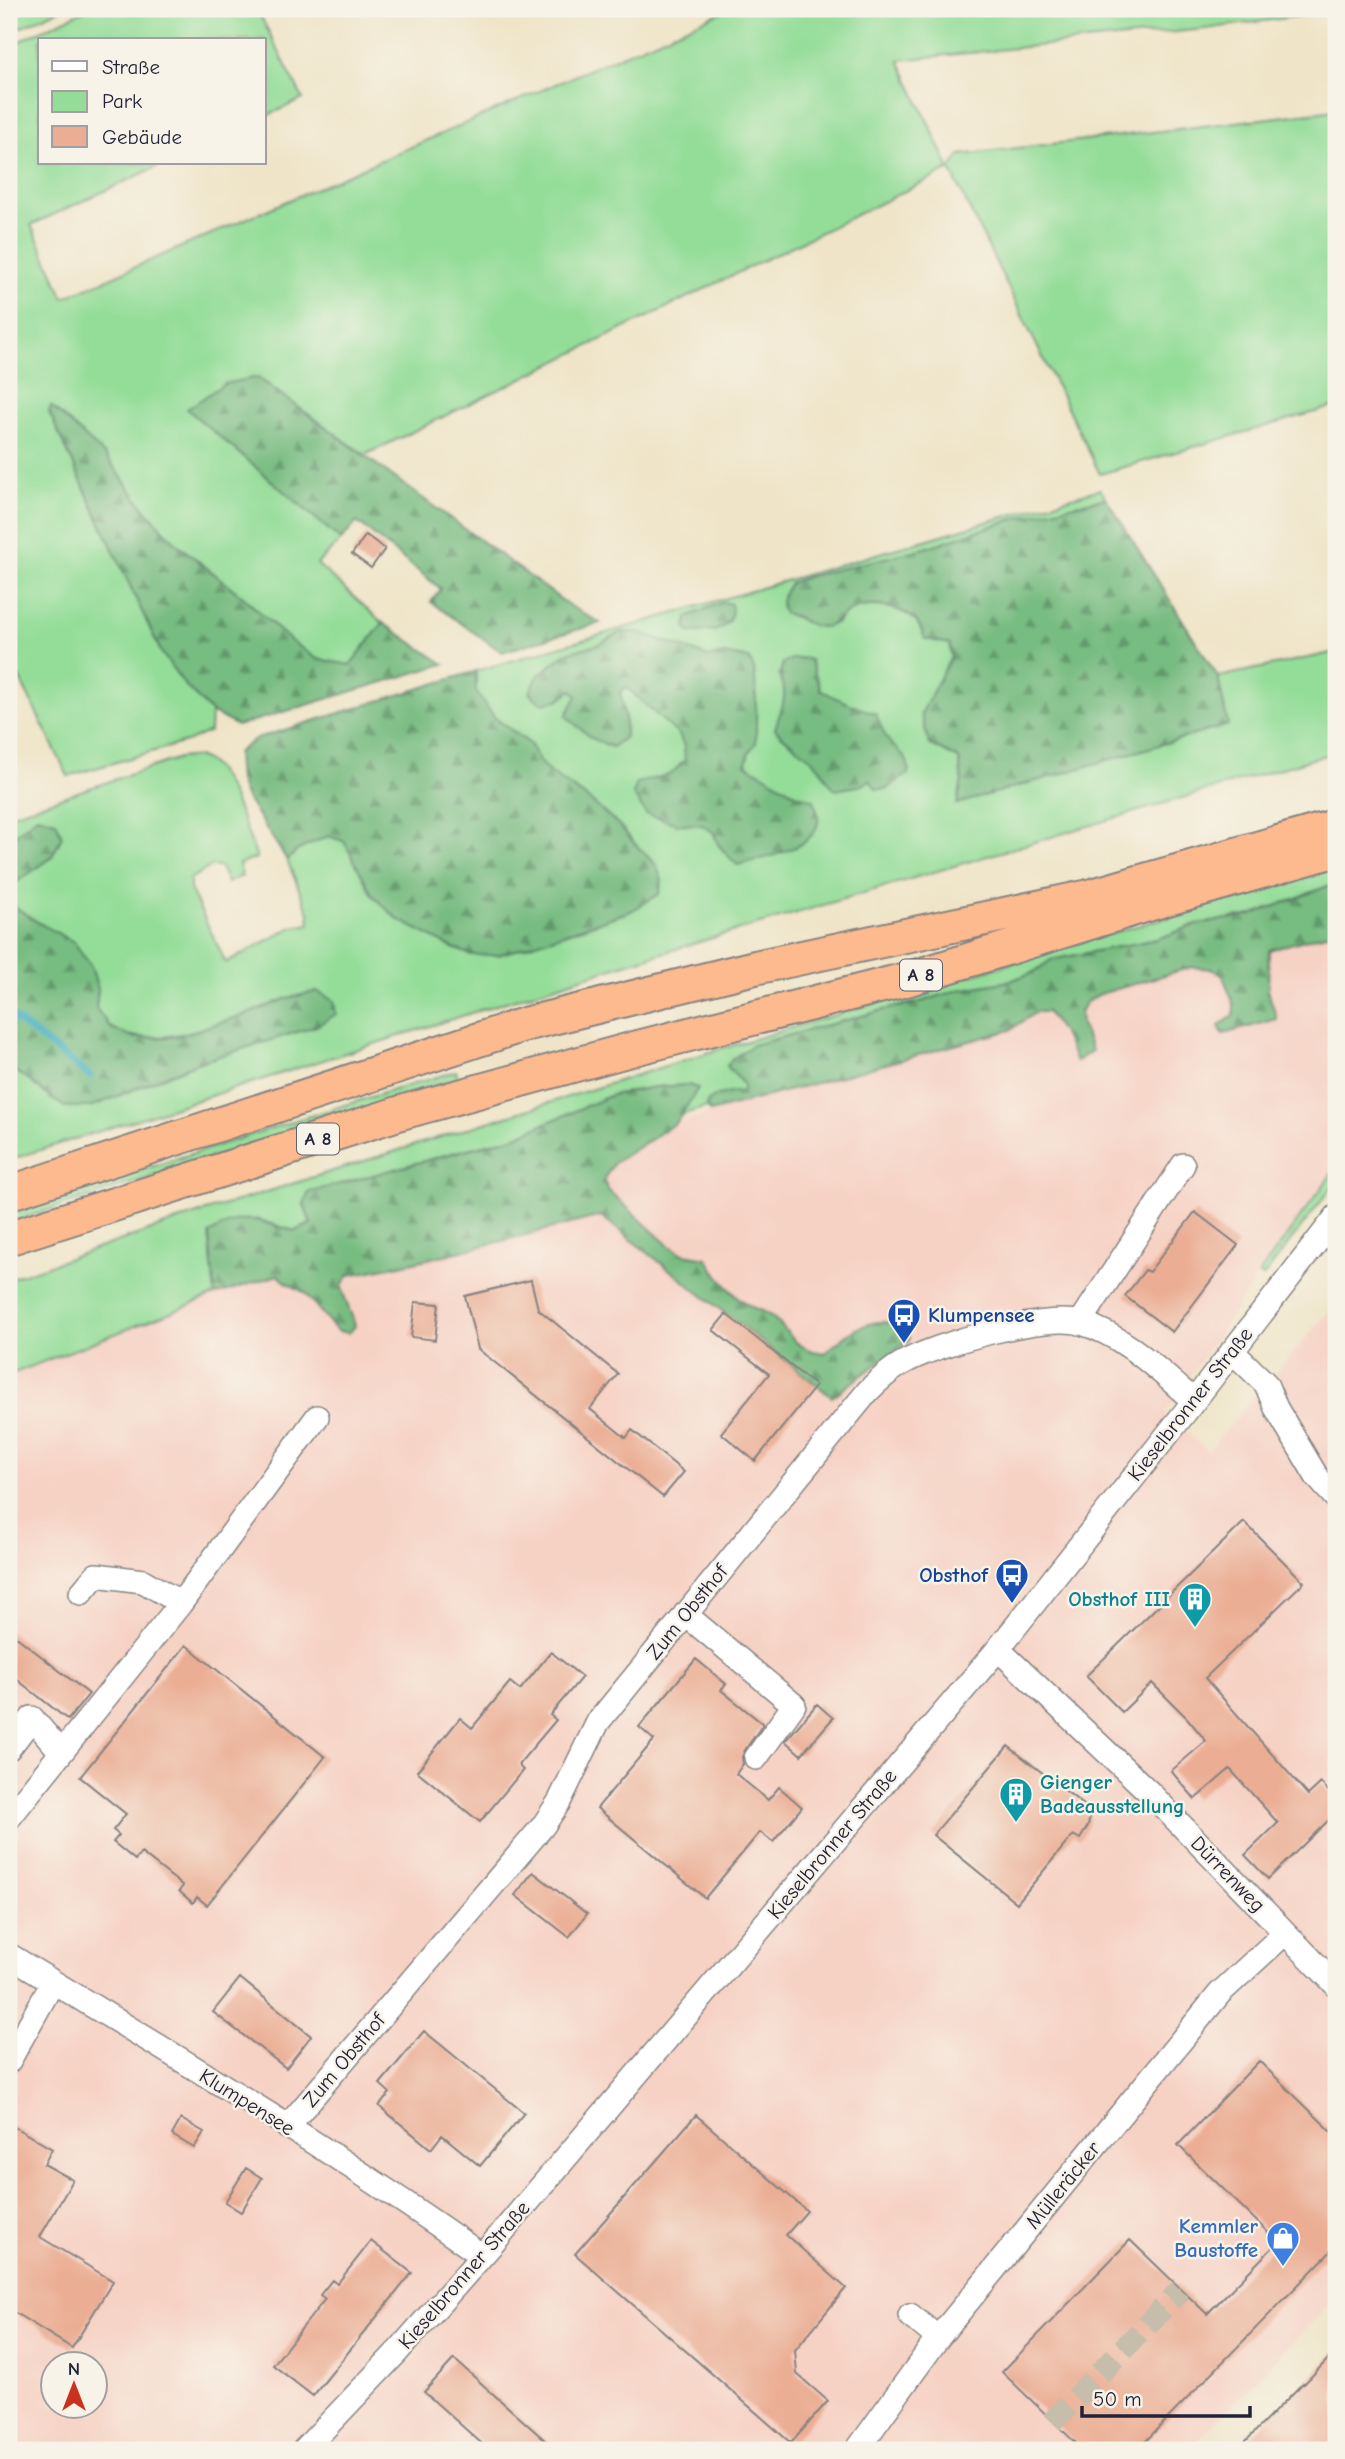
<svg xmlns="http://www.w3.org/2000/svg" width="1345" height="2459" viewBox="0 0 1345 2459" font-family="'Comic Neue',sans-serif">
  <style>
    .built { fill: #f6d2c4; fill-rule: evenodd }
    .green { fill: #94dd99; stroke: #5b806a; stroke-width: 2 }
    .forest { fill: url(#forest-firs); stroke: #4c6f5e; stroke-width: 2 }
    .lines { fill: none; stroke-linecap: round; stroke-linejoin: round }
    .stream { stroke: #43afc1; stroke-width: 7 }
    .building { fill: #ebae94 }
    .minor-tunnel { stroke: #c6bdab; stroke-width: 23; stroke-dasharray: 23 11; stroke-linecap: butt }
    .minor-casing { stroke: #888381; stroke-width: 26 }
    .highway-casing { stroke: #888381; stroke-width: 37 }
    .minor { stroke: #fff; stroke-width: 23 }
    .highway { stroke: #fcba8e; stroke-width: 33 }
    .labels { text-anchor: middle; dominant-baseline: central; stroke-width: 5; stroke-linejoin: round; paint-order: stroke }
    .shield { fill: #f7f3e8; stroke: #62616f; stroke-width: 2 }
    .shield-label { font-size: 19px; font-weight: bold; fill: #22223b }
    .transit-label { font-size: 21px; font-weight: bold; fill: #164399; stroke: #f7f3e8; text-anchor: start }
    .street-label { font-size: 21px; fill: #22223b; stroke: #f7f3e8 }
    .culture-label { font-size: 21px; font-weight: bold; fill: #0d838f; stroke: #f7f3e8; text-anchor: end }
    .shop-label { font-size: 21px; font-weight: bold; fill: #366cbe; stroke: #f7f3e8; text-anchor: end }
  </style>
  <defs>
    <pattern id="forest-firs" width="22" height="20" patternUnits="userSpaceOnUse" patternTransform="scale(1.75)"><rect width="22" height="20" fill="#77bc81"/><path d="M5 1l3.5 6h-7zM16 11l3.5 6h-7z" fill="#61986b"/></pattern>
  </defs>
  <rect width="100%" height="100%" fill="#f7f3e8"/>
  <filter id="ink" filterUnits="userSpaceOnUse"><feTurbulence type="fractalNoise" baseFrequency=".0143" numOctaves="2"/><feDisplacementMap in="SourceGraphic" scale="14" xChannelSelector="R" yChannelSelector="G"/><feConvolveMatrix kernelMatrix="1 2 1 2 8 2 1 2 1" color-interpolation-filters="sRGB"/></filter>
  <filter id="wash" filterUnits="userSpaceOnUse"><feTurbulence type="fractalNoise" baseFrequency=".00686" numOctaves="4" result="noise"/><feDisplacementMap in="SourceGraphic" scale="28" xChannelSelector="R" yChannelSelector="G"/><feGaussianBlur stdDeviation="1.57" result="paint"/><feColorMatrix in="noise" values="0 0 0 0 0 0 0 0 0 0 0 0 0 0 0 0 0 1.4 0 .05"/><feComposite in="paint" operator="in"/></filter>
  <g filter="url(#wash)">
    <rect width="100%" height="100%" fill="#efe4c7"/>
    <path class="built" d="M 1336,931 L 1336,1168 L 1259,1274 L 1165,1414 L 1208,1451 L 1336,1303 L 1336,2298 L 1188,2450 L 9,2450 L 9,1375 L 215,1295 L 278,1275 L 287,1283 L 304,1292 L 337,1331 L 352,1310 L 343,1297 L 342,1285 L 349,1275 L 377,1271 L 404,1264 L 607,1189 L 604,1179 L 614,1163 L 677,1122 L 1010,1030 L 1036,1012 L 1047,1012 L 1063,1034 L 1076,1061 L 1092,1051 L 1081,1024 L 1080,1012 L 1085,1003 L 1100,994 L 1192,967 L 1212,969 L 1223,976 L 1234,1005 L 1234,1015 L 1223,1034 L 1276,1019 L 1268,991 L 1269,950 ZM 52,2364 L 94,2364 L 94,2406 L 52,2406 Z"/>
    <path class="green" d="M 9,9 L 61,9 L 9,33 Z
      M 87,9 L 257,9 L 303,99 L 264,117 L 264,40 L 40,40 L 40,163 L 165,163 L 31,225 L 64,298 L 728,9 L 1336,9 L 1336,11 L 1205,29 L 899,60 L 950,169 L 960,155 L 1336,110 L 1336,406 L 1100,474 L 950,169 L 365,455 L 257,377 L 188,409 L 341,540 L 317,564 L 383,623 L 350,665 L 317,659 L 291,641 L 243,597 L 177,544 L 52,407 L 49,412 L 161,652 L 185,685 L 211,712 L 210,731 L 189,741 L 68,776 L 9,657 L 9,46 Z
      M 1100,489 L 1106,498 L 1017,518 L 925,548 L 791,583 L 785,591 L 784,613 L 836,624 C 839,621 843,614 847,612 C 866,601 899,606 915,620 C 920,625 923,633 925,639 L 950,644 L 951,657 L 940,681 L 929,744 L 959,759 L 962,781 L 957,803 L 1227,725 L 1218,677 L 1336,652 L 1336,752 L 619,966 L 9,1160 L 9,1068 L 28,1079 L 50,1098 L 66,1107 L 91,1107 L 197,1063 L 316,1026 L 285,999 C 242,1016 155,1054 113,1029 C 106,1025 101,1015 96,1008 L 98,989 L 39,923 L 9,903 L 9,887 L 51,858 L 16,834 L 9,835 L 9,815 L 179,758 C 189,757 198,755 206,760 C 229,774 247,833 257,858 L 239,864 L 242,876 L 227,883 L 221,867 L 210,867 L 190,879 L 190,889 L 226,963 L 292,927 L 310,924 L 309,913 L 287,860 L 298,850 L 328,836 L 344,841 L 373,896 L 453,948 L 498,955 L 597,923 L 656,865 L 634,843 L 619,825 L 587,798 L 549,772 L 538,760 L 530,744 L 495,718 L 476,692 L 476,671 Z
      M 1336,867 L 1336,883 L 1252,915 L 1198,924 L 1157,939 L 1051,960 L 1034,972 L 1010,981 L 958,990 L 924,1001 L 884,1010 L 753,1045 L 732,1059 L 727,1066 L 743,1084 L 743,1091 L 718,1096 L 708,1101 L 707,1107 L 680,1115 L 697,1088 L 689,1085 L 655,1087 L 612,1095 L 514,1137 L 447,1154 L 382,1173 L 304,1204 L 311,1224 L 295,1231 L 256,1219 L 209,1234 L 215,1295 L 9,1375 L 9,1279 L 206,1211 L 710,1052 Z
      M 456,1071 L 458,1078 L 9,1223 L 9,1215 C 157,1164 306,1116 456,1071 Z
      M 1336,1168 L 1336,1182 L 1263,1277 L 1259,1274 Z"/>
    <path class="forest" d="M 257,377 L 570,606 L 600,623 L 502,652 L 431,602 L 441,589 L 357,522 L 341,540 L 187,409 L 224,384 Z
      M 51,406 L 105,455 L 147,512 L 177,544 L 243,597 L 291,641 L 317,659 L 350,665 L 383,623 L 444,664 L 237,726 L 211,712 L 185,685 L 161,652 L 49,412 Z
      M 1106,498 L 1218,677 L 1228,725 L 957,804 L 962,781 L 959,759 L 929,744 L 921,714 L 951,657 L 950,644 L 925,639 C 923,633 920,625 915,620 C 899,605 867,601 848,612 C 836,618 837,627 820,627 C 809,626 795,616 784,613 C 777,602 784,593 790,583 L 807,577 L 925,548 L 1017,518 Z
      M 723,602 L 731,604 C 734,617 727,626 715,631 C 705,629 699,634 689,632 L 686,628 L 687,617 Z
      M 621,632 L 639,632 L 709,657 L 725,654 L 749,659 L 754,669 L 756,691 L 756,743 L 749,752 L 746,764 L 796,794 L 814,800 C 816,807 819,816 818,822 C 814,850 760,859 737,865 L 719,846 L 713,832 L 702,825 L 677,824 L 646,814 L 633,794 L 637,783 L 671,774 L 685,760 L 684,746 L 679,735 L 626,687 L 620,692 L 625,718 L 625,737 L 612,747 L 591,738 L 566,716 L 577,696 L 572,690 L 558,700 L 541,703 L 529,693 L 539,675 L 566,653 L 599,644 Z
      M 803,658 L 810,660 L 821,690 C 837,699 858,708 875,713 C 880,722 882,732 888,740 C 897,752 912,757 908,774 L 886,789 L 876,789 L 870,780 L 863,785 L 836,790 C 827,783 826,775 819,767 C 807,752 788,744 775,729 C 781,708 790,696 779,676 L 783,663 L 792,659 Z
      M 476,671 L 476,692 L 495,718 L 530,744 L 538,760 L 549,772 L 587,798 L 619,825 L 634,843 L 656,865 L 662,880 L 659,894 L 631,911 L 525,947 L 498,955 L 471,955 L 453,948 L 397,919 L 373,896 L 344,841 L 328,836 L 298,850 L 287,860 L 245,796 L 239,781 L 237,753 L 255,739 Z
      M 37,816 L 56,821 L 62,837 L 51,858 L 9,887 L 9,835 L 16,834 Z
      M 1336,883 L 1336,931 L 1269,950 L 1268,991 L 1277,1019 L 1223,1034 L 1219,1026 L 1234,1015 L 1234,1005 L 1223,976 L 1212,969 L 1192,967 L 1100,994 L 1085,1003 L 1080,1012 L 1081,1024 L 1092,1051 L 1076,1061 L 1063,1034 L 1047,1012 L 1036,1012 L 1010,1030 L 710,1112 L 707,1107 L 708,1101 L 718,1095 L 743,1091 L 743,1084 L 727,1066 L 732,1059 L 753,1045 L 884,1010 L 924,1001 L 958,990 L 1010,981 L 1034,972 L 1051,960 L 1157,939 L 1198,924 L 1252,915 Z
      M 9,903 L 39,923 L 74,942 L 91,966 L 98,989 L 96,1008 L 111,1028 L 135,1038 L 175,1037 L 250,1013 L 285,999 L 317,991 L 334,1001 L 336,1014 L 316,1026 L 197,1063 L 91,1107 L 66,1107 L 50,1098 L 28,1079 L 9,1068 Z
      M 688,1085 L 698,1088 L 677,1122 L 614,1163 L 604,1179 L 607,1189 L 668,1245 L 684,1254 L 707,1258 C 718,1277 732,1296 752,1307 C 758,1310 766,1312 772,1317 C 793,1334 793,1350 825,1353 C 845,1336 869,1314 896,1325 C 904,1328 909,1332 909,1341 L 832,1397 L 601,1216 C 517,1237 434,1260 349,1275 L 342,1285 C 343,1300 352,1312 355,1326 L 349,1333 L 337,1331 L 304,1292 L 287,1283 L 278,1275 L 215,1295 L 209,1234 C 249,1208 255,1223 295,1231 L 311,1224 L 304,1204 L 309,1192 L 514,1137 L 612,1095 L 654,1087 Z"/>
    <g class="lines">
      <path class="stream" d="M 9,1014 L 90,1076"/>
    </g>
    <g id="blocks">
      <path class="building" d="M 366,535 L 385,549 L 371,568 L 352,554 Z
        M 1195,1212 L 1238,1245 L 1172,1332 L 1125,1296 L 1145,1270 L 1149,1272 Z
        M 531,1280 L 538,1309 L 618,1374 L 590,1409 L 626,1438 L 632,1430 L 684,1472 L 663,1497 L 478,1349 L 465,1296 Z
        M 415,1302 L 439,1304 L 435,1340 L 411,1337 Z
        M 726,1314 L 816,1386 L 755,1461 L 721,1433 L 769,1374 L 713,1330 Z
        M 1244,1522 L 1304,1582 L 1205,1678 L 1308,1795 L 1321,1783 L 1336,1799 L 1336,1813 L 1268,1879 L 1245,1855 L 1278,1823 L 1230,1769 L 1195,1799 L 1171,1771 L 1206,1741 L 1188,1719 L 1152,1683 L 1122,1712 L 1086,1676 Z
        M 9,1631 L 89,1694 L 68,1720 L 9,1673 Z
        M 186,1645 L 325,1757 L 207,1905 L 197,1897 L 193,1903 L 179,1891 L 183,1886 L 141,1853 L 135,1860 L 113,1842 L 119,1835 L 113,1830 L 126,1814 L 80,1777 Z
        M 551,1652 L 582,1677 L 550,1715 L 556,1720 L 518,1765 L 523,1770 L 480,1822 L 417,1771 L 460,1718 L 472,1728 L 510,1682 L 520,1690 Z
        M 696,1659 L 726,1684 L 721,1690 L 763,1724 L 745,1750 L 742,1757 L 743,1764 L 736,1774 L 768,1800 L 779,1787 L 802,1807 L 773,1842 L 760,1832 L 705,1898 L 597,1808 L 654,1740 L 639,1727 Z
        M 817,1704 L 833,1718 L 801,1755 L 785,1741 Z
        M 1008,1746 L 1085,1806 L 1090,1816 L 1088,1826 L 1080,1839 L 1073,1835 L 1017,1903 L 933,1835 Z
        M 533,1872 L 587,1914 L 569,1937 L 515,1895 Z
        M 240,1978 L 311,2036 L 286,2068 L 213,2012 Z
        M 424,2031 L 524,2113 L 480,2166 L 442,2135 L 431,2149 L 379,2106 L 390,2093 L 380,2084 Z
        M 1259,2061 L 1336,2136 L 1336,2246 L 1137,2450 L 1083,2450 L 1002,2372 L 1130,2240 L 1207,2314 L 1278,2242 L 1178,2145 Z
        M 696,2115 L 807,2211 L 786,2235 L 846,2288 L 795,2350 L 797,2374 L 828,2401 L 791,2443 L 575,2254 Z
        M 181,2119 L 204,2132 L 194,2148 L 172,2135 Z
        M 9,2124 L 52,2149 L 44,2164 L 73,2180 L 40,2237 L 113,2281 L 72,2348 L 9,2309 Z
        M 246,2168 L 262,2178 L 241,2212 L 225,2202 Z
        M 371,2241 L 412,2273 L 313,2396 L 273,2365 L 325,2299 L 320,2295 L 332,2280 L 337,2284 Z
        M 1336,2351 L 1336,2450 L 1237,2450 L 1303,2383 L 1304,2384 Z
        M 454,2359 L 556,2450 L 489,2450 L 424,2392 Z"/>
    </g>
  </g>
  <g filter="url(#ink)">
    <use href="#blocks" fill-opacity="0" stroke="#888381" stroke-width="2"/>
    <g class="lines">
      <path class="minor-tunnel" d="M 1052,2422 L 1181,2290"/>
      <defs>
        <path id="minor" d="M 1080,1323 L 1183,1165
          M 1232,1351 L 1266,1384 L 1276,1408 L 1317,1477 L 1336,1498
          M 81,1593 L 96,1575 L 143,1581 L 181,1603
          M 685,1614 L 794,1705 L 756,1758
          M 998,1649 L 1150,1793 L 1336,1985
          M 9,1748 L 32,1718 L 61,1752
          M 9,1818 L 181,1603 L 317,1417
          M 9,1955 C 168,2052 329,2147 481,2255
          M 9,2061 L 53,1982
          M 287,2127 L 543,1826 L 559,1802 L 598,1722 L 868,1391 C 879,1380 889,1371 901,1364 C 935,1344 1044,1313 1081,1323 C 1126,1336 1160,1372 1194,1401
          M 910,2315 L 938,2338
          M 304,2450 L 398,2351 L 495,2241 L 998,1649 L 1194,1401 L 1336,1217
          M 857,2450 L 938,2338 L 1220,1993 L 1285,1933"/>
        <path id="highway" d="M 9,1193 L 526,1024 L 757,967 L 1087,897 L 1336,826
          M 9,1238 L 403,1112 L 636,1048 L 908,979 L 1159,901 L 1336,850"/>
      </defs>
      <use href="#minor" class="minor-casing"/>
      <use href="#highway" class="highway-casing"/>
      <use href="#minor" class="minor"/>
      <use href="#highway" class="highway"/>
    </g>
  </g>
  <defs>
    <symbol id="bus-pin" viewBox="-11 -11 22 30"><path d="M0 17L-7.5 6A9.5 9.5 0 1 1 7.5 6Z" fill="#1a4fb4" stroke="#f7f3e8"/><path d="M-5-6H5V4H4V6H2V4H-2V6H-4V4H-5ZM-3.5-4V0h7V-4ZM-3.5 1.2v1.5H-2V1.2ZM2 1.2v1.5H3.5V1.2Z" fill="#fff"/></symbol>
    <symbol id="building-pin" viewBox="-11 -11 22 30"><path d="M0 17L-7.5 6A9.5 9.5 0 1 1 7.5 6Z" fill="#0f9aa8" stroke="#f7f3e8"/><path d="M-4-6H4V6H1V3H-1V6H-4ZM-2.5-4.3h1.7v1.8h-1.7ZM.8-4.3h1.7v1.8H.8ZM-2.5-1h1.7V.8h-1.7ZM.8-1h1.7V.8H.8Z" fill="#fff"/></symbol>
    <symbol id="shop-pin" viewBox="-11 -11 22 30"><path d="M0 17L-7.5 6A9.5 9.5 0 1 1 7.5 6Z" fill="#3f7fe0" stroke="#f7f3e8"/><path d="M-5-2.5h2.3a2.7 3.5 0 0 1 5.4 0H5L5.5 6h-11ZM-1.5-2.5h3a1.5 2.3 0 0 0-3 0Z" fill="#fff"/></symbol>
  </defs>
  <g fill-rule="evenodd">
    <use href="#bus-pin" x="885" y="1296" width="38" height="52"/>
    <use href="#bus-pin" x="993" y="1556" width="38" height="52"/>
    <use href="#building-pin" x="1176" y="1580" width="38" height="52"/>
    <use href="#building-pin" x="997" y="1775" width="38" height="52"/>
    <use href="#shop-pin" x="1264" y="2219" width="38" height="52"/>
  </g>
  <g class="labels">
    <g class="shield">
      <rect x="900" y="959.5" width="42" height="31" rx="5"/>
      <rect x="297" y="1123.5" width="42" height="31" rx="5"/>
    </g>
    <g class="shield-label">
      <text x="921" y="975">A 8</text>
      <text x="318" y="1139">A 8</text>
    </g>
    <g class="transit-label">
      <text x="928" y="1315">Klumpensee</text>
      <text x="988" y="1575" text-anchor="end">Obsthof</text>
    </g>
    <g class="street-label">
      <text transform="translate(1190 1404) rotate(-52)">Kieselbronner Straße</text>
      <text transform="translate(687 1612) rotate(-51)">Zum Obsthof</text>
      <text transform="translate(832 1844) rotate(-50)">Kieselbronner Straße</text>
      <text transform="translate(1228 1874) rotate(46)">Dürrenweg</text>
      <text transform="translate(344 2060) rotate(-50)">Zum Obsthof</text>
      <text transform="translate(247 2102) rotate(32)">Klumpensee</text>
      <text transform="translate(1063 2185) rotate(-51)">Mülleräcker</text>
      <text transform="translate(464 2275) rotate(-49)">Kieselbronner Straße</text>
    </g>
    <g class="culture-label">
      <text x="1170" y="1599">Obsthof III</text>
      <text x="1040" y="1782" text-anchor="start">Gienger<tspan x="1040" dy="24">Badeausstellung</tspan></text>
    </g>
    <g class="shop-label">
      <text x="1258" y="2226">Kemmler<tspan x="1258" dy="24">Baustoffe</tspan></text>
    </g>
  </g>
  <rect width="1345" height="2459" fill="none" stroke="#f7f3e8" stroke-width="35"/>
  <rect x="38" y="38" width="228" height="126" fill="#f7f3e8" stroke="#a29fa3" stroke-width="2"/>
  <rect x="52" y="61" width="35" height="10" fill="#ffffff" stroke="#a29fa3" stroke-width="2"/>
  <text x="102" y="74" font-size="21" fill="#22223b">Straße</text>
  <rect x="52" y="91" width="35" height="21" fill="#94dd99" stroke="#a29fa3" stroke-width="2"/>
  <text x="102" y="108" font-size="21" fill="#22223b">Park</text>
  <rect x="52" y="126" width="35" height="21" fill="#ebae94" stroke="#a29fa3" stroke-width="2"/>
  <text x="102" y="144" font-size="21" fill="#22223b">Gebäude</text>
  <g transform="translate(74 2385)"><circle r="33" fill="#f7f3e8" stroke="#a29fa3" stroke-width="2"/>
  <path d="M0-5L12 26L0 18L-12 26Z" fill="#c8321e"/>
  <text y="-10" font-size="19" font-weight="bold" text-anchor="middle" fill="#22223b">N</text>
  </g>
  <path d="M1082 2406v10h168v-10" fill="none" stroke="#22223b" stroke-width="3.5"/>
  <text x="1093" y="2406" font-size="21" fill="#22223b" stroke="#f7f3e8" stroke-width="5" paint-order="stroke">50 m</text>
</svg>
